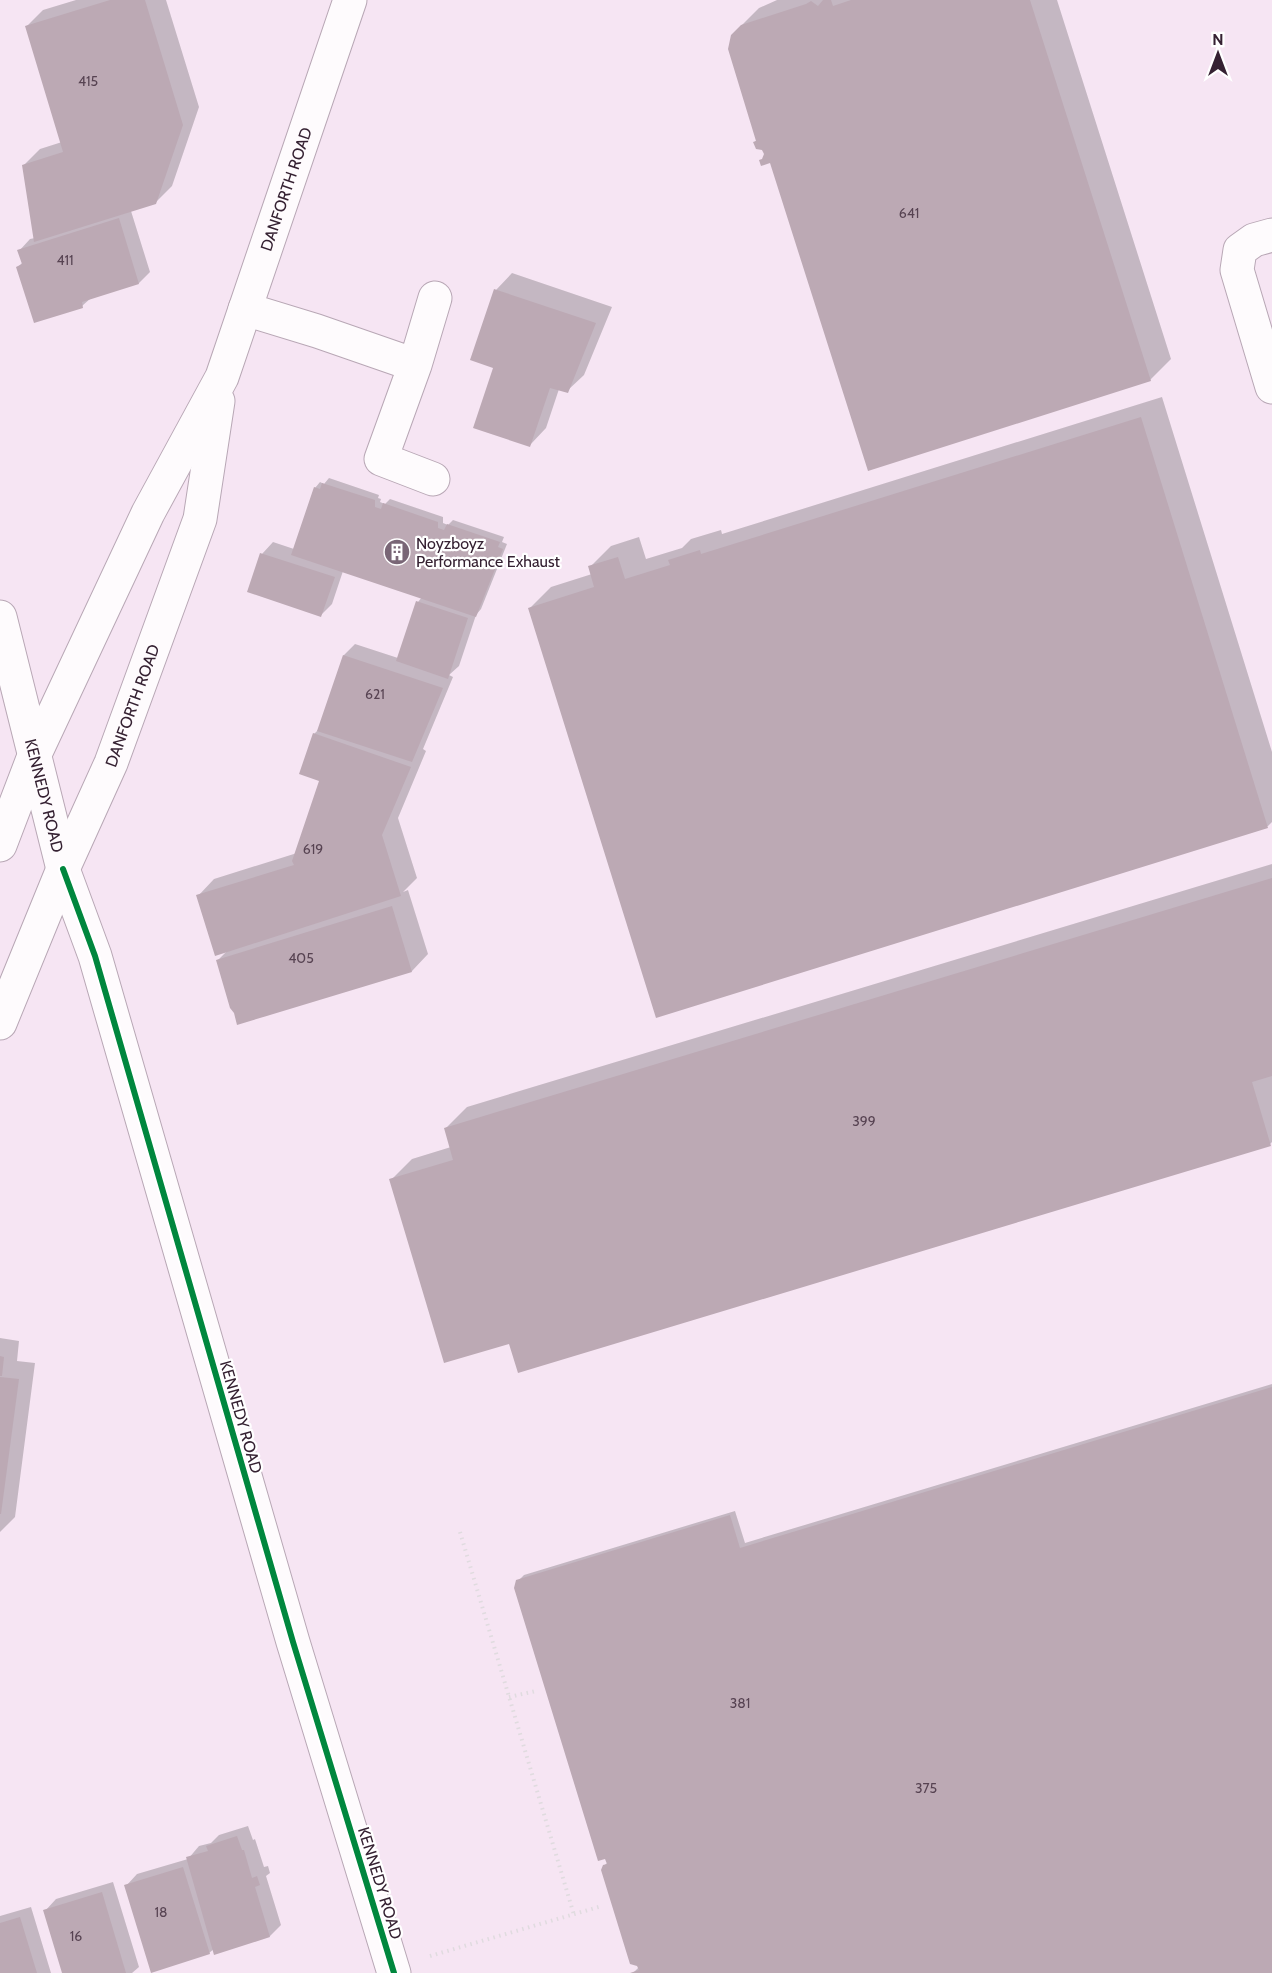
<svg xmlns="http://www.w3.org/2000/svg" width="1272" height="1973" viewBox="0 0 1272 1973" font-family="Cabin,sans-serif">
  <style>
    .shadow { fill: #0003 }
    .building { fill: #bca9b4 }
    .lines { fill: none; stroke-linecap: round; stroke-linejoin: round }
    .minor-casing { stroke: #b8a7b5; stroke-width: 35 }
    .major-casing { stroke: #b8a7b5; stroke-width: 35 }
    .path { stroke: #e0dbdf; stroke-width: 4; stroke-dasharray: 1.5 4.5; stroke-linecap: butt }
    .minor { stroke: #fefbfd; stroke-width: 33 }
    .major { stroke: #fefbfd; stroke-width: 33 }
    .cycleway-casing { stroke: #fff; stroke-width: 10 }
    .cycleway { stroke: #00873e; stroke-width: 6 }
    .labels { text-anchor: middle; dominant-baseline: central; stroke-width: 4.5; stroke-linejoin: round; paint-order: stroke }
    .number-label { font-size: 14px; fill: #574352 }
    .street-label { font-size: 16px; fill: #352132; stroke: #fff }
    .poi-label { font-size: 16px; fill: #352132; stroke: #fff; text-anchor: start }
  </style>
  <rect width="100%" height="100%" fill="#f6e5f3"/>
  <path class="shadow" d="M 76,0 L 166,0 L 199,107 L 172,186 L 155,203 L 131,211 L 150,272 L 139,283 L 91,298 L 82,306 L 18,267 L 23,262 L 19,251 L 30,239 L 35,238 L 24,165 L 40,149 L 62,142 L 27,26 L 43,10 Z
    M 777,0 L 1057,0 L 1171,359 L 1150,380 L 765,157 L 766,154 L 755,142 L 757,139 L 738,29 L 759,8 Z
    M 512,273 L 612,307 L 584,375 L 567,391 L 559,389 L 546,428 L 530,445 L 495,367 L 496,290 Z
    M 1162,397 L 1272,752 L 1272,822 L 1268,826 L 657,1016 L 530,608 L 551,587 L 592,574 L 590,567 L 611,546 L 639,537 L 646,559 L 682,548 L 691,539 L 721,530 L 722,534 Z
    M 329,478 L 379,495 L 378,498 L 381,499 L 380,502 L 385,504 L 390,499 L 443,517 L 443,523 L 448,525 L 453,520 L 504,537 L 502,542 L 507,544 L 481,609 L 476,615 L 459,666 L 449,675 L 453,677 L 423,749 L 426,751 L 398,818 L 417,878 L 403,892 L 408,890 L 428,954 L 412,971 L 218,960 L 228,950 L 198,896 L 214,879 L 297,853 L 321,780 L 314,734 L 319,729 L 344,655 L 355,644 L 398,658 L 418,602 L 422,597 L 343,571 L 332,604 L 321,615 L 262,554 L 273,542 L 294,549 L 315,488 L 320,482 L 324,484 Z
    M 1272,864 L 1272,1142 L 1270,1144 L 510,1342 L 391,1180 L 412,1159 L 451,1147 L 446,1128 L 467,1107 Z
    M 0,1338 L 19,1341 L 17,1361 L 35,1363 L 15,1517 L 0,1532 Z
    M 1272,1384 L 1272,1973 L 633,1973 L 639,1967 L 604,1866 L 608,1862 L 518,1581 L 524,1575 L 735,1511 L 745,1543 Z
    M 248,1826 L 253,1840 L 255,1839 L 264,1867 L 268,1866 L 270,1873 L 266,1876 L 281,1925 L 270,1936 L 214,1949 L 209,1953 L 126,1886 L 137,1874 L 188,1859 L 199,1846 L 211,1843 L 219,1835 Z
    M 113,1882 L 139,1967 L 132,1973 L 64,1973 L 45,1911 L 56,1899 Z
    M 31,1907 L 51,1973 L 0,1973 L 0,1916 Z"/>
  <path class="building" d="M 110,0 L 145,0 L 183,125 L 156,204 L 34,242 L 22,165 L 63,152 L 25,26 Z
    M 823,0 L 831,0 L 833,6 L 851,0 L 1030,0 L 1151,381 L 868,471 L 770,163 L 761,166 L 759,160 L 762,159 L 764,154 L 762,150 L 756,149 L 753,142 L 756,141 L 728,49 L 731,35 L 741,25 L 806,4 L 811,1 L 818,6 Z
    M 119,218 L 139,284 L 82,302 L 83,308 L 34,323 L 16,267 L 22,264 L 17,250 Z
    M 494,289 L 596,323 L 568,393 L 550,388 L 530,447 L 473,428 L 493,368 L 470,360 Z
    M 1141,417 L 1268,828 L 656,1018 L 528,608 L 594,587 L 588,566 L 618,557 L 625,579 L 670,565 L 668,560 L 700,550 L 701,554 Z
    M 322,483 L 375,500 L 375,507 L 381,509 L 383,503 L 438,522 L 438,528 L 444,530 L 447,524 L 500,542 L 498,547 L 503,549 L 476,617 L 291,555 L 314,487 L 320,489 Z
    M 260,553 L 335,577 L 321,617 L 247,592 Z
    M 416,601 L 468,618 L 448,679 L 396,661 Z
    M 343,655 L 443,688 L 412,762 L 317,731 Z
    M 313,733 L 411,767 L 382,835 L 401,896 L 215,956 L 196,895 L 294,865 L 292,861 L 319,781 L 299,774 Z
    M 1272,878 L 1272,1076 L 1252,1082 L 1271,1146 L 518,1373 L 509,1344 L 444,1363 L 389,1179 L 453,1160 L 444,1128 Z
    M 392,906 L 412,972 L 237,1025 L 234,1013 L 230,1008 L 216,960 Z
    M 0,1356 L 4,1357 L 2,1376 L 0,1376 Z
    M 0,1377 L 19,1379 L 1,1514 L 0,1514 Z
    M 1272,1387 L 1272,1973 L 630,1973 L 639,1970 L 637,1966 L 630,1964 L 601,1870 L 603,1865 L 607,1864 L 605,1859 L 598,1861 L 514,1588 L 516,1580 L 730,1515 L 740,1548 Z
    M 237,1836 L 242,1850 L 244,1850 L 252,1878 L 257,1876 L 260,1885 L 255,1887 L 270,1937 L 214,1955 L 186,1857 L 208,1851 L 206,1846 Z
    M 183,1867 L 210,1954 L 151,1973 L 124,1885 Z
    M 102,1892 L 126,1973 L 62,1973 L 43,1910 Z
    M 20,1917 L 37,1973 L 0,1973 L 0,1923 Z"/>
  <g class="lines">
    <defs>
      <path id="minor" d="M 1272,235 L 1254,240 L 1240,250 L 1237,270 L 1272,387
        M 245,309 L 317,331 L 415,365 L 381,459 L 433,479
        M 415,365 L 435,298
        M 63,869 L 95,956 L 293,1642 L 394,1973"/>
      <g id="major">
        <path id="s1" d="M 0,617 L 63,869"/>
        <path id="s2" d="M 0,845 L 34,756 L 148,513 L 222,377 L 350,0"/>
        <path id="s3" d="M 0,1023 L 63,869 L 111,763 L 200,519 L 218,401"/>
      </g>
    </defs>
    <use href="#minor" class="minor-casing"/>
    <use href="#major" class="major-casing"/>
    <path class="path" d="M 460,1532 L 574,1915
      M 509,1697 L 536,1691
      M 430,1956 L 602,1906"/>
    <use href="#minor" class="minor"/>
    <use href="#major" class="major"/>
    <defs>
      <path id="cycleway" d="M 63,869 L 95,956 L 293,1642 L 394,1973"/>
    </defs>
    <use href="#cycleway" class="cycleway-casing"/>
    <use href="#cycleway" class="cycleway"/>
  </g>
  <defs>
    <symbol id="building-disc" viewBox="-11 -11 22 22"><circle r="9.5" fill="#796676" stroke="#fff"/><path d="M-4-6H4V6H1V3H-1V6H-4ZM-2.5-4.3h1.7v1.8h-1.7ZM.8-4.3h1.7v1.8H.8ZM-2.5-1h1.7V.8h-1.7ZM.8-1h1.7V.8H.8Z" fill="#fff"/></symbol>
  </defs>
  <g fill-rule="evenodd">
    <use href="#building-disc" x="382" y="537" width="30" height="30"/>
  </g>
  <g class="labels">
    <g class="number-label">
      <text x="88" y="81">415</text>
      <text x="909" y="213">641</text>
      <text x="65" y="260">411</text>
      <text x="375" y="694">621</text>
      <text x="313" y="849">619</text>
      <text x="301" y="958">405</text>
      <text x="864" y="1121">399</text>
      <text x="740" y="1703">381</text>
      <text x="926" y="1788">375</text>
      <text x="161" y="1912">18</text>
      <text x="76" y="1936">16</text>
    </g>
    <g class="street-label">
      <text stroke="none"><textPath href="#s2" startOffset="717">DANFORTH ROAD</textPath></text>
      <text stroke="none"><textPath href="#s3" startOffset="344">DANFORTH ROAD</textPath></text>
      <text stroke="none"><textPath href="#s1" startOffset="184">KENNEDY ROAD</textPath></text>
      <text transform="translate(241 1417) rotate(74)">KENNEDY ROAD</text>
      <text transform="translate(380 1883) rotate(73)">KENNEDY ROAD</text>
    </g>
    <g class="poi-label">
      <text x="416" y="543">Noyzboyz<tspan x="416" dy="18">Performance Exhaust</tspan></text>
    </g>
  </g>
  <g transform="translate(1218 54)" stroke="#ffffff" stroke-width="4.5" paint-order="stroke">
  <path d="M0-4.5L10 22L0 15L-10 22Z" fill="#352132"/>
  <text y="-9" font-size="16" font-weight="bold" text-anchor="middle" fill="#352132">N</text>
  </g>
</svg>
